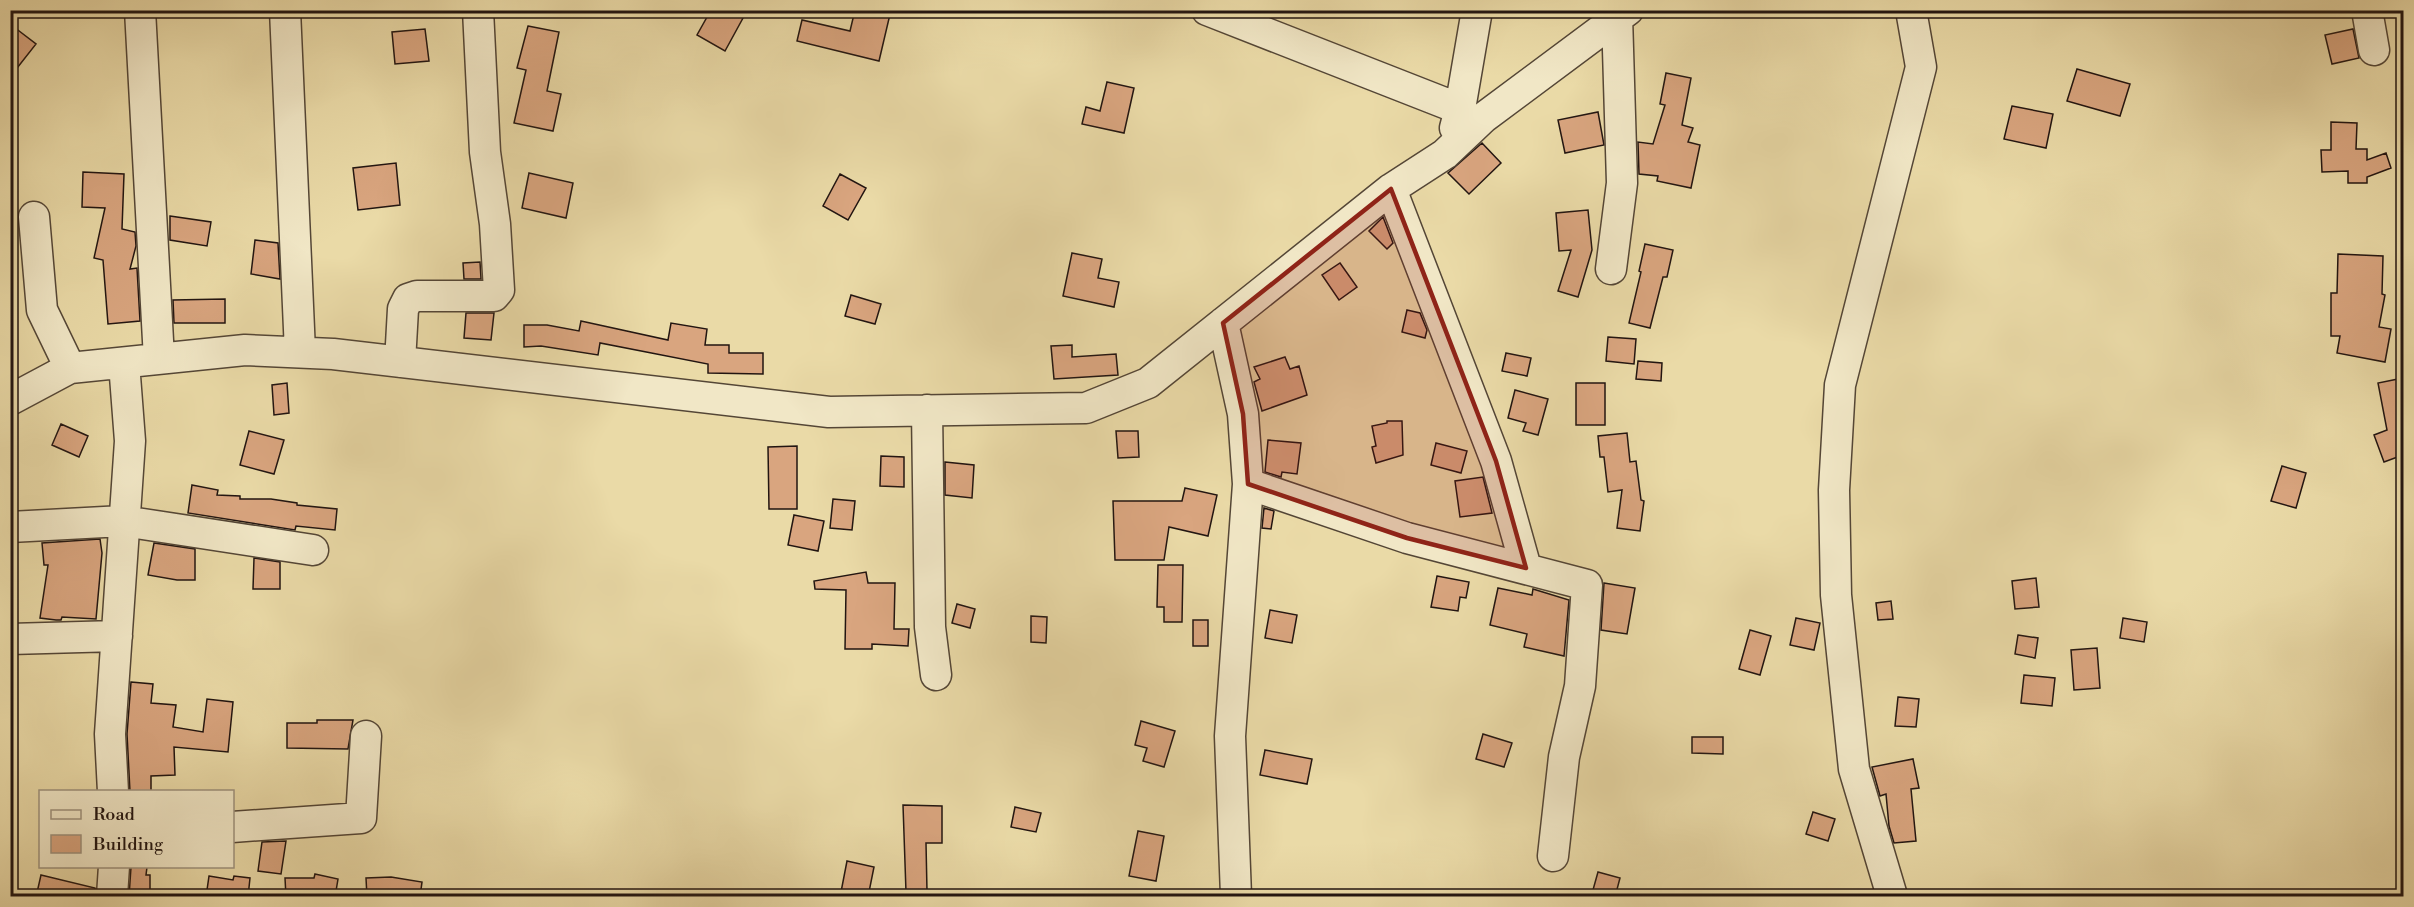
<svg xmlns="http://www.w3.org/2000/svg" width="2414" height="907" viewBox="0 0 2414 907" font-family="'Libre Bodoni',serif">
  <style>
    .building { fill: #d9a57f; stroke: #221511; stroke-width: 1.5 }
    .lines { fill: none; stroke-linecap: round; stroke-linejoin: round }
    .minor-casing { stroke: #544636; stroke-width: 33 }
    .minor { stroke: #f1e7c6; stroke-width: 30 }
    .marked { fill: #8f2418; fill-opacity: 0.2; stroke: #8f2418; stroke-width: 4.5; stroke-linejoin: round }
  </style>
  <rect width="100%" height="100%" fill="#eadaa7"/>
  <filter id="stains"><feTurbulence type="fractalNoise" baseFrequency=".00333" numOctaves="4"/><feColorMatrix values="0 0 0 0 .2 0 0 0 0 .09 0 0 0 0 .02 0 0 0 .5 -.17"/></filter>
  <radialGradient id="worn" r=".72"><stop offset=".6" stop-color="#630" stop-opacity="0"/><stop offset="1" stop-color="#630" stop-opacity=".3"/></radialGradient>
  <path class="building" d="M 711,10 L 730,10 L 743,18 L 725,51 L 697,35 Z
    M 855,10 L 891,10 L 879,61 L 797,41 L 802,20 L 850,31 Z
    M 10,24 L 36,44 L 10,77 Z
    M 528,26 L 559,32 L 547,91 L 561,94 L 553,131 L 514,123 L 526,70 L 517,68 Z
    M 425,29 L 429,61 L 395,64 L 392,32 Z
    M 2353,29 L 2359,58 L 2332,64 L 2325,35 Z
    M 2077,69 L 2130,84 L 2120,116 L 2067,101 Z
    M 1666,73 L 1691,78 L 1682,125 L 1693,128 L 1688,142 L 1700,145 L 1691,188 L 1657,181 L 1658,176 L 1639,174 L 1638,142 L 1653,144 L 1665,105 L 1660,104 Z
    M 1107,82 L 1134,88 L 1124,133 L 1082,124 L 1086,107 L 1100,111 Z
    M 2012,106 L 2053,114 L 2046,148 L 2004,139 Z
    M 1598,112 L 1604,145 L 1565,153 L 1558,120 Z
    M 2331,122 L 2357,123 L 2356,149 L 2367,149 L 2367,160 L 2386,153 L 2391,168 L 2367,177 L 2367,183 L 2348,183 L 2348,171 L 2322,172 L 2321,150 L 2331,150 Z
    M 1482,143 L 1501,163 L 1469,194 L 1448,173 Z
    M 396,163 L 400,205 L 358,210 L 353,168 Z
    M 83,172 L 124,174 L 122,229 L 135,232 L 136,246 L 130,269 L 137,268 L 140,321 L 108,324 L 103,260 L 94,258 L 105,208 L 82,207 Z
    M 529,173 L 573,183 L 566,218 L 522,208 Z
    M 840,174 L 866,188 L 848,220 L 823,206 Z
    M 1588,210 L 1592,250 L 1578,297 L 1558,291 L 1571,250 L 1559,251 L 1556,213 Z
    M 170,216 L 211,222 L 207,246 L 170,240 Z
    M 1383,217 L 1393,243 L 1387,249 L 1369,231 Z
    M 255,240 L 278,243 L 280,279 L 251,274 Z
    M 1645,244 L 1673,250 L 1667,277 L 1663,277 L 1650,328 L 1629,323 L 1641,272 L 1639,271 Z
    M 1072,253 L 1102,259 L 1098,278 L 1119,282 L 1114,307 L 1063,296 Z
    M 2338,254 L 2383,256 L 2382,294 L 2385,295 L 2379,327 L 2391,329 L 2385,362 L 2337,353 L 2340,336 L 2331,336 L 2331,293 L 2337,293 Z
    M 480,262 L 481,279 L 464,279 L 463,263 Z
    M 1340,263 L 1357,287 L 1339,300 L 1322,275 Z
    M 851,295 L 881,304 L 875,324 L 845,316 Z
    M 225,299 L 225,323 L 174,323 L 173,300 Z
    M 1407,310 L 1420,313 L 1427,330 L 1425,338 L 1402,332 Z
    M 466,313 L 494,313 L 491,340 L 464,338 Z
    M 581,321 L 668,340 L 671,323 L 707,329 L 705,345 L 729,345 L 729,353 L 763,353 L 763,374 L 708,373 L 708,364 L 600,343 L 598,355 L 541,346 L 524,347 L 524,325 L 547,325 L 579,331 Z
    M 1608,337 L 1636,339 L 1634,364 L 1606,361 Z
    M 1072,345 L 1072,357 L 1116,354 L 1118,375 L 1054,379 L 1051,346 Z
    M 1506,353 L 1531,358 L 1527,376 L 1502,371 Z
    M 1285,357 L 1290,369 L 1299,366 L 1307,395 L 1262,411 L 1254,382 L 1260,379 L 1254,367 Z
    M 1638,361 L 1662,363 L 1661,381 L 1636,379 Z
    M 2403,378 L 2403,455 L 2384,462 L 2374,435 L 2387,430 L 2378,383 Z
    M 287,383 L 289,413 L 274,415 L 272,385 Z
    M 1576,383 L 1605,383 L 1605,425 L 1576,425 Z
    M 1515,390 L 1548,399 L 1538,435 L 1523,431 L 1526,423 L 1508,418 Z
    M 1387,421 L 1402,421 L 1403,455 L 1376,463 L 1372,447 L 1376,446 L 1372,426 L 1387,423 Z
    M 61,424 L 88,436 L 79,457 L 52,445 Z
    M 249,431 L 284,440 L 274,474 L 240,465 Z
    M 1116,431 L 1138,431 L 1139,457 L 1118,458 Z
    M 1627,433 L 1630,462 L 1636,461 L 1641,500 L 1644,501 L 1640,531 L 1617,528 L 1622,490 L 1608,492 L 1604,457 L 1600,457 L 1598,436 Z
    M 1268,440 L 1301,443 L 1297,474 L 1282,472 L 1281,477 L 1265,472 Z
    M 1436,443 L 1467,451 L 1461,473 L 1431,465 Z
    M 797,446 L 797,509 L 769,509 L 768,447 Z
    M 881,456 L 904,457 L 904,487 L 880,486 Z
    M 945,462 L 974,465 L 972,498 L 945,495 Z
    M 2282,466 L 2306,473 L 2296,508 L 2271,501 Z
    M 1483,477 L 1492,513 L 1460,517 L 1455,481 Z
    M 192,485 L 218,490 L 217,495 L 240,496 L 240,499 L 271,499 L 297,503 L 297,505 L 337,509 L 335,530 L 296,526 L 295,530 L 188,513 Z
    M 1185,488 L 1217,495 L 1208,536 L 1169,527 L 1164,560 L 1115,560 L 1113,501 L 1182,501 Z
    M 833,499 L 855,501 L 852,530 L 830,528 Z
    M 1264,508 L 1274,511 L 1271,529 L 1262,528 Z
    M 794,515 L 824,521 L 818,551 L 788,545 Z
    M 100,539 L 102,553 L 96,619 L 62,617 L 61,620 L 56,620 L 40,618 L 48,565 L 44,565 L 42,543 Z
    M 154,543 L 195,549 L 195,580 L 177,580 L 148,575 Z
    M 254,558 L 280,562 L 280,589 L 253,589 Z
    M 1158,565 L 1183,565 L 1182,622 L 1164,622 L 1164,607 L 1157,607 Z
    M 866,572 L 868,583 L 895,583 L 894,629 L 909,629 L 908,646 L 872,644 L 872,649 L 845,649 L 846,590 L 815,589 L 814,581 Z
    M 1437,576 L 1469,582 L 1466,598 L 1460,597 L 1458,611 L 1431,607 Z
    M 2036,578 L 2039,607 L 2015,609 L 2012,581 Z
    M 1604,583 L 1635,588 L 1627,634 L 1601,630 Z
    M 1498,588 L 1532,595 L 1533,589 L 1569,600 L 1564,656 L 1524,647 L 1527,634 L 1490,625 Z
    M 1891,601 L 1893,619 L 1878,620 L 1876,603 Z
    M 957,604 L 975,609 L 970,628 L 952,623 Z
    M 1270,610 L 1297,615 L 1292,643 L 1265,638 Z
    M 1031,616 L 1047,617 L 1046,643 L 1031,642 Z
    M 1796,618 L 1820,623 L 1814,650 L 1790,645 Z
    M 2123,618 L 2147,622 L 2144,642 L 2120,638 Z
    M 1193,620 L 1208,620 L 1208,646 L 1193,646 Z
    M 1750,630 L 1771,636 L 1760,675 L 1739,669 Z
    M 2018,635 L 2038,638 L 2035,658 L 2015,654 Z
    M 2097,648 L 2100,688 L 2074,690 L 2071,650 Z
    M 2024,675 L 2055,678 L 2052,706 L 2021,703 Z
    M 131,682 L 153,684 L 151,703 L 176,705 L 173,727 L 203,732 L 207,699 L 233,702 L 228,752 L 174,747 L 175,775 L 151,776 L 151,792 L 130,792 L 127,734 Z
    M 1898,697 L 1919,699 L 1916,727 L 1895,726 Z
    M 317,720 L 353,720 L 348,749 L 287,748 L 287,723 L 317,723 Z
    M 1141,721 L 1175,731 L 1164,767 L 1143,761 L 1147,748 L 1135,745 Z
    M 1483,734 L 1512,743 L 1504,767 L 1476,759 Z
    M 1692,737 L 1723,737 L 1723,754 L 1692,753 Z
    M 1265,750 L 1312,759 L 1307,784 L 1260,775 Z
    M 1913,759 L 1919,788 L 1911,789 L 1916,841 L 1894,843 L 1889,826 L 1886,794 L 1880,796 L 1872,767 Z
    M 903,805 L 942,806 L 942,843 L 926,843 L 927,891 L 906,892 Z
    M 1015,807 L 1041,813 L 1036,832 L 1011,827 Z
    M 1813,812 L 1835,819 L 1828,841 L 1806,834 Z
    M 1138,831 L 1164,836 L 1156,881 L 1129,876 Z
    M 286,841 L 281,874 L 258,871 L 262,842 Z
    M 847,861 L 874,867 L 868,897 L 841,892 Z
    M 131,867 L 147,867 L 146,875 L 150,875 L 150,897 L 129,897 Z
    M 1598,872 L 1620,878 L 1615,897 L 1591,897 Z
    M 315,874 L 338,879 L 335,897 L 286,897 L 285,878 L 314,878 Z
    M 41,875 L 95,888 L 95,897 L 36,897 Z
    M 209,876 L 233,880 L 234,876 L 250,878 L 248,897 L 206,897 Z
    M 391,877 L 422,882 L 420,897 L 367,897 L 366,878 Z"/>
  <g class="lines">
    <defs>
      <path id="minor" d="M 140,10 L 159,359
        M 285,10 L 300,352
        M 1207,10 L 1460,109
        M 2367,10 L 2374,50
        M 1455,128 L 1460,109 L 1477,10
        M 1391,189 L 1496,461 L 1526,568
        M 34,217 L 42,310 L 70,368
        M 1611,269 L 1622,183 L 1617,16
        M 1223,323 L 1243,414 L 1248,484 L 1230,736 L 1236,896
        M 400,362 L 403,309 L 408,299 L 417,296 L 494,296 L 499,290 L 495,224 L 485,152 L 478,10
        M 10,400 L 70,368 L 245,350 L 333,354 L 829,412 L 1086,408 L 1148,383 L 1391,189 L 1445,154 L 1483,118 L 1628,10
        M 927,410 L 930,627 L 936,675
        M 1248,484 L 1407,538 L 1587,585 L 1580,686 L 1564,757 L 1553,856
        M 10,527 L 123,521 L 313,550
        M 10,639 L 117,636
        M 113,792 L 110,734 L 130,441 L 124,363
        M 232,827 L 361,818 L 366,736
        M 112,896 L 114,866
        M 1892,896 L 1854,769 L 1836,595 L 1834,490 L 1840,385 L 1921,67 L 1911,10"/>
    </defs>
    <use href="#minor" class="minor-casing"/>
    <use href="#minor" class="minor"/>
  </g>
  <path class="marked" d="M 1391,189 L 1496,461 L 1526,568 L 1407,538 L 1248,484 L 1243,414 L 1223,323 Z"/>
  <rect width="2414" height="907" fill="none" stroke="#eadaa7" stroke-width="36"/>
  <rect x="12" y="12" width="2390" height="883" fill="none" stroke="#221511" stroke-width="3"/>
  <rect x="18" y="18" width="2378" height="871" fill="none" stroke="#221511" stroke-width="1.5"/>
  <rect x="39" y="790" width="195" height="78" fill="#f1e7c6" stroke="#9e937e" stroke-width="1.5"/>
  <rect x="51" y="810" width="30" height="9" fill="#f1e7c6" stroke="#9e937e" stroke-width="1.5"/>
  <text x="93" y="820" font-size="18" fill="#221511">Road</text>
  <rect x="51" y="835" width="30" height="18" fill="#d9a57f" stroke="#9e937e" stroke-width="1.5"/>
  <text x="93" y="850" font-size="18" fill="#221511">Building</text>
  <rect width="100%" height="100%" filter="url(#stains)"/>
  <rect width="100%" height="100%" fill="url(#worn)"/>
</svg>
